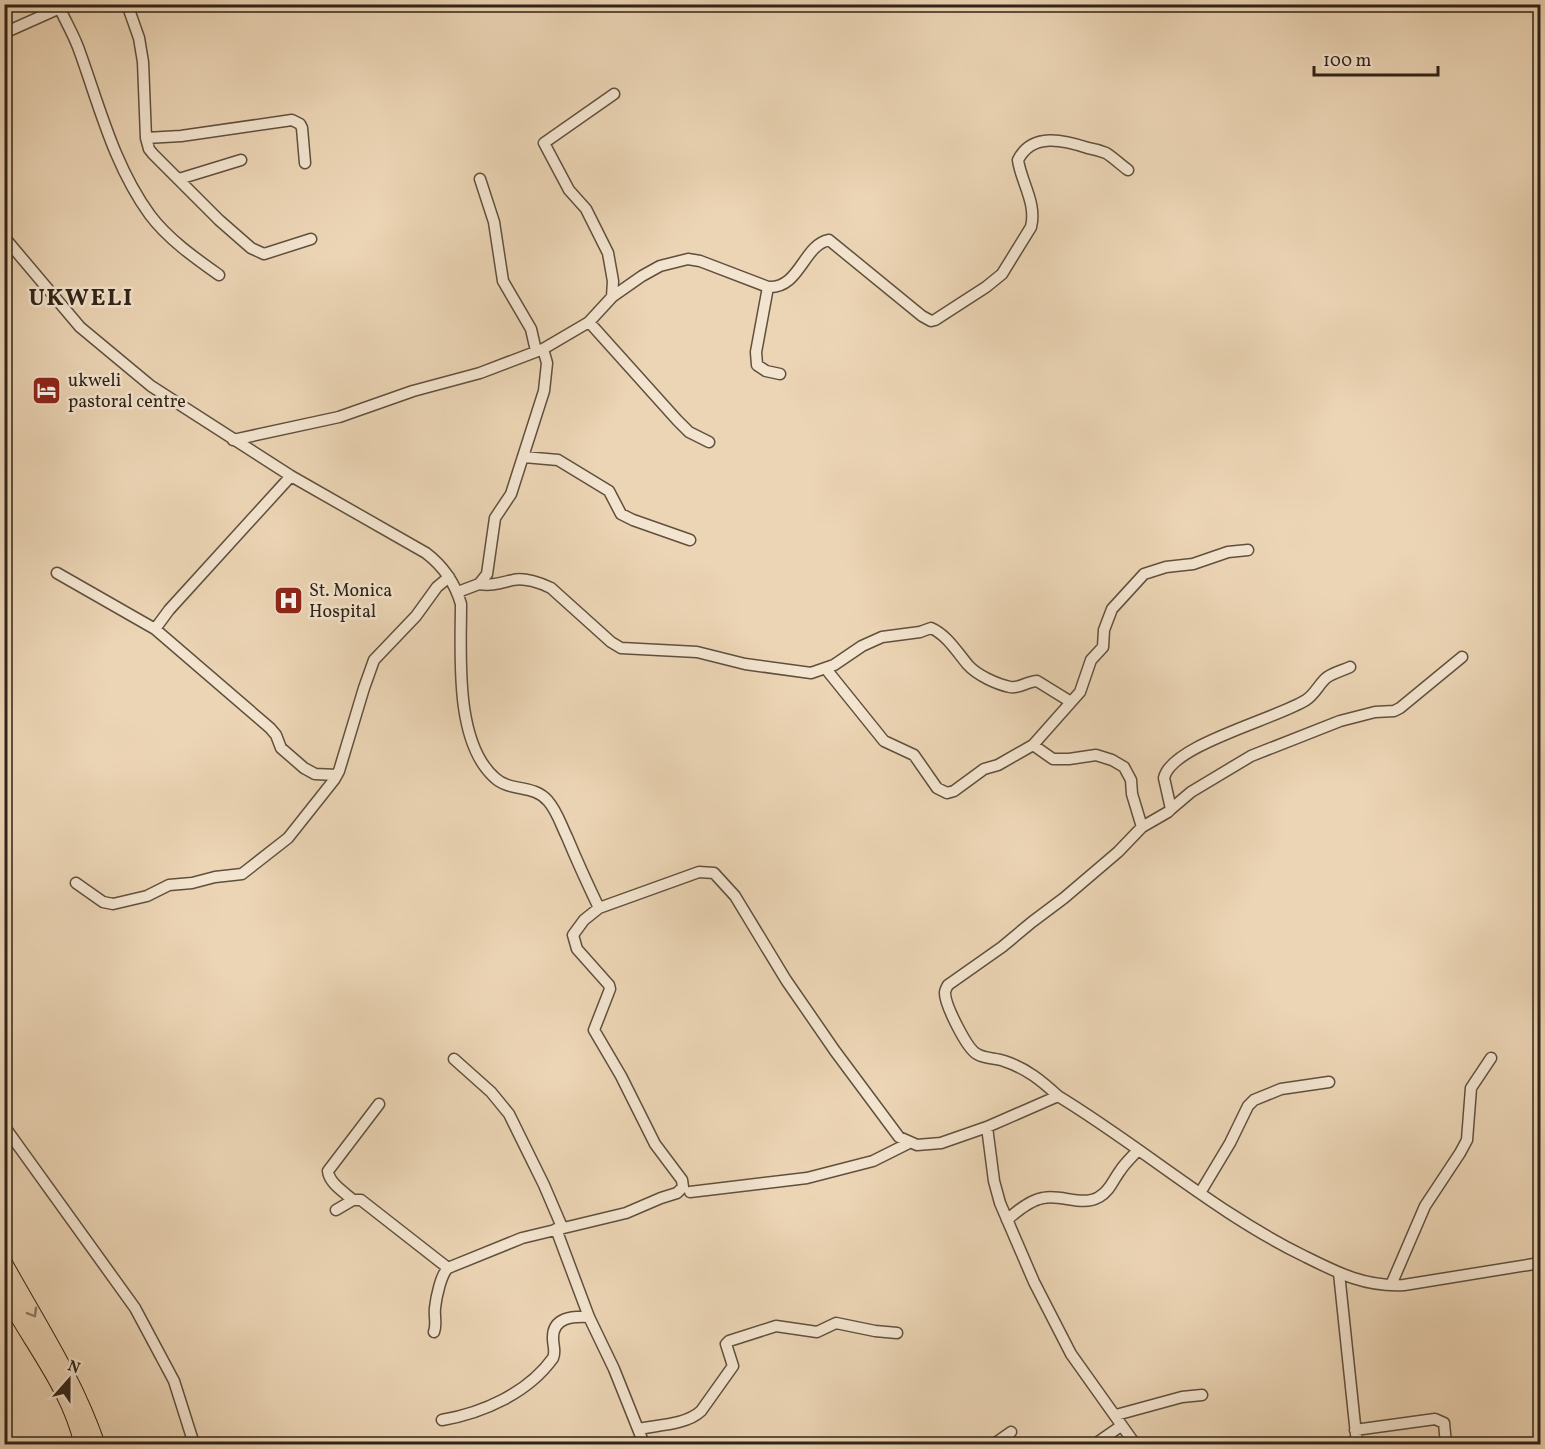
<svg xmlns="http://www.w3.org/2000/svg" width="1545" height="1449" viewBox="0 0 1545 1449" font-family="Vollkorn,serif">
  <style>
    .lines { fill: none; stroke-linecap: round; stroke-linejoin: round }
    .minor-casing { stroke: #5f503e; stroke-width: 13 }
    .highway-casing { stroke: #302317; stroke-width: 17 }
    .minor { stroke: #f3e4cf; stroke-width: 10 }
    .highway { stroke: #ecd5b5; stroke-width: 15 }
    .oneway { stroke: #8e7c66 }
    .labels { text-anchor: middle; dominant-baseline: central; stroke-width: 5; stroke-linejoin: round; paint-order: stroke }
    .poi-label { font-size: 18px; fill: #302317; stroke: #f3e4cf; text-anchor: start }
    .district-label { font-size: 24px; font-weight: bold; letter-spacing: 1.5px; fill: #302317; stroke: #f3e4cf }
  </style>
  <rect width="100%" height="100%" fill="#ecd5b5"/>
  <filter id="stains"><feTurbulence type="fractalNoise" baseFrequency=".00333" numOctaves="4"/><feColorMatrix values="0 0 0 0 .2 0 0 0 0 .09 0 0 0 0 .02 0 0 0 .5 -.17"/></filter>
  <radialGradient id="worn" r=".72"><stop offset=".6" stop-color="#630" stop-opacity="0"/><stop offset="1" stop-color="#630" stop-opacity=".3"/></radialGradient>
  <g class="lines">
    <defs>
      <path id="minor" d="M 127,4 L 139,38 L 143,62 L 146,138 L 181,136 L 292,120 L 300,124 L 302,128 L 305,163
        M 60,9 C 66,22 73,34 78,47 C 99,104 113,164 150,215 C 168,239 195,258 219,275
        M 4,33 L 69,4
        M 146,138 L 149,149 L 153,154 L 219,220 L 251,248 L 264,254 L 311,239
        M 179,179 L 241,160
        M 480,179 L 494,222 L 503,281 L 531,329 L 536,351
        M 4,237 L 80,327 L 151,386 L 291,476 L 426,553 C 443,566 455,583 461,604 C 461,654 454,742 495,778 C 510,792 534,784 548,801 C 557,811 561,825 567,837 C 577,861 588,885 599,908 L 699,872 L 714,873 L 735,896 L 786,980 L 835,1051 L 899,1137 L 917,1145 L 941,1143 L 987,1127 L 1058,1096 C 1142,1147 1216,1213 1304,1256 C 1338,1273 1365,1287 1404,1285 L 1540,1263
        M 768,287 L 756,352 L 757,365 L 766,371 L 780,374
        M 612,297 L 613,281 L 608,253 L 586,209 L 569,190 L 544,143 L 614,94
        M 589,322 L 677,420 L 689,432 L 709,442
        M 233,440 L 339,417 L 413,391 L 480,373 L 543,349 L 589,322 L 612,297 L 642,276 L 660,266 L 688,259 L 700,261 L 768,287 C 800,289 803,245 829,240 L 922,316 L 931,321 L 935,320 L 986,287 L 1002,274 L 1031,227 C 1037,203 1021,182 1018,160 C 1032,132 1064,140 1088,148 C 1094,149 1101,151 1106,153 C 1114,158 1121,165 1128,170
        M 524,457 L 558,460 L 609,491 L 621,514 L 633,520 L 690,540
        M 57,573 L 155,629 L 270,728 L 276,735 L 281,748 L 304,768 L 315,774 L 337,775
        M 479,584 C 492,586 500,583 513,580 C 524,577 541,583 551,588 L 611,642 L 621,648 L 697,652 L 745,664 L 811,673 L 834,665 L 862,646 L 882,637 L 920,632 L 931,628 C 947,635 957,652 968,665 C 977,675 996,684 1010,687 C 1019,689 1028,681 1037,681 L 1071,702
        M 458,592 L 479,584 L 487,574 L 495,518 L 511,494 L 544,391 L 547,363 L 543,349
        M 155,629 L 169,610 L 291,476
        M 826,669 L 884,741 L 914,755 L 937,788 L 947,793 L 954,791 L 984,769 L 998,765 L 1033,745 L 1080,692 L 1091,660 L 1103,647 L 1104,630 L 1112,609 L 1144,574 L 1166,567 L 1193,564 L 1228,552 L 1248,550
        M 1033,745 L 1053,759 L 1069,759 L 1096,755 L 1112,760 L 1124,767 L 1131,780 L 1132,794 L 1142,827
        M 1171,809 L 1191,792 L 1251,756 L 1340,721 L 1375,712 L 1394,711 L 1400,708 L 1462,657
        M 76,883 L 103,902 L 113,904 L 147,896 L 169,885 L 192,883 L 215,877 L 242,874 L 288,838 L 334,780 L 339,771 L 364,688 L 374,660 L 416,616 L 437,587 L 449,577
        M 454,1059 L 491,1092 L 509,1114 L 544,1185 L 562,1227
        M 1058,1096 C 1042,1081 1026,1068 1004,1061 C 996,1058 985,1059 977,1054 C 967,1049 945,1005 945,993 C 945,990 947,987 948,985 L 1002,947 L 1032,922 L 1064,898 L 1118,852 L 1142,827 L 1168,812 L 1171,809 L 1164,778 C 1171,745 1276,719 1306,700 C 1314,695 1318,686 1325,679 C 1331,673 1342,671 1350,667
        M 4,1126 L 135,1308 L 174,1381 L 194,1444
        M 987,1127 L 994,1181 L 1000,1203 L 1034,1282 L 1071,1354 L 1135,1444
        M 690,1192 L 807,1178 L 873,1161 L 909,1143
        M 1200,1193 L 1230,1143 L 1248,1106 L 1254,1100 L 1281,1089 L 1329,1082
        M 353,1200 C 344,1192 329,1183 328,1171 L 379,1104
        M 336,1210 L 353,1200 L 361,1200 L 448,1268
        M 1007,1220 C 1017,1211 1030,1200 1043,1198 C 1062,1194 1082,1207 1099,1197 C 1110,1191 1113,1180 1120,1171 C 1125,1163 1132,1157 1138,1150
        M 556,1229 L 589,1317 L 614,1369 L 644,1444
        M 1339,1273 L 1357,1444
        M 1391,1285 L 1425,1206 L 1460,1153 L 1467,1140 L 1471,1088 L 1491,1058
        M 434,1332 C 437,1324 434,1317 435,1308 C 436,1298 441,1274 448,1268 L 522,1238 L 626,1213 L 661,1198 L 677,1193 L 683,1187 L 682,1180 L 655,1144 L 621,1076 L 594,1030 L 610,989 L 609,985 L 577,949 L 573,935 L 584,920 L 599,908
        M 1116,1415 L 1182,1397 L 1202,1395
        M 442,1420 C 483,1413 528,1393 553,1358 C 556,1351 553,1346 553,1339 C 552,1317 573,1316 589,1317
        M 638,1429 C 657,1425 686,1425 701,1411 L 733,1366 L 726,1344 L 729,1341 L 776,1326 L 817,1332 L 836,1323 L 875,1331 L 897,1333
        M 1355,1430 L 1435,1419 L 1444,1423 L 1446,1444
        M 994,1444 L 1011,1432
        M 1095,1444 L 1121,1426"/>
      <path id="highway" d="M 4,1262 C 37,1322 75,1379 97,1444
        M 4,1292 C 30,1342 70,1389 82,1444"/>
    </defs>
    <use href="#minor" class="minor-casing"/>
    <use href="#highway" class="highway-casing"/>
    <use href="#minor" class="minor"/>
    <use href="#highway" class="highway"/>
  </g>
  <defs><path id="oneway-chevron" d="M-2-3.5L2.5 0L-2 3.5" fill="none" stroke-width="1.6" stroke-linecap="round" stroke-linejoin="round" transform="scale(1.5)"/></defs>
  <use class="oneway" href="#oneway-chevron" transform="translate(33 1313) rotate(60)"/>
  <defs>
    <symbol id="hotel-square" viewBox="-11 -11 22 22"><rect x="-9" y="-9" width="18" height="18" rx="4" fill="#8f2418" stroke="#f3e4cf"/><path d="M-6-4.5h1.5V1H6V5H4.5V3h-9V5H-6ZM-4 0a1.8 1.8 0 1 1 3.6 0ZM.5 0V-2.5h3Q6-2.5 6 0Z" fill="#fff"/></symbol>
    <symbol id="hospital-square" viewBox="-11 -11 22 22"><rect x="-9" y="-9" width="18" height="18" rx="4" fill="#8f2418" stroke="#f3e4cf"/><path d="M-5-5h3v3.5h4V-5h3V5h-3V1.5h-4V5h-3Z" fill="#fff"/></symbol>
  </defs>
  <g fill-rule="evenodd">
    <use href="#hotel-square" x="30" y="374" width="33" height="33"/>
    <use href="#hospital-square" x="272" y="584" width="33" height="33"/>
  </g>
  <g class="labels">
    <g class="poi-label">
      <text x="68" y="381">ukweli<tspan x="68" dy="21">pastoral centre</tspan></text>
      <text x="309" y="591">St. Monica<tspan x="309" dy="21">Hospital</tspan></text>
    </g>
    <g class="district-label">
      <text x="81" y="299">UKWELI</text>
    </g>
  </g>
  <rect width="1545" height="1449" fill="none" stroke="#ecd5b5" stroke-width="24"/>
  <rect x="6" y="6" width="1533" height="1437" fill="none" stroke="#302317" stroke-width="3"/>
  <rect x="12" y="12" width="1521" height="1425" fill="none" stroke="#302317" stroke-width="1.5"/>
  <g transform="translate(69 1380) rotate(21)" stroke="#f3e4cf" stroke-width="4.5" paint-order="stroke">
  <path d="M0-4.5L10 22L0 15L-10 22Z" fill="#302317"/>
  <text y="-9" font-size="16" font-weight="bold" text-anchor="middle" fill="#302317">N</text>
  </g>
  <path d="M1314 66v9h124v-9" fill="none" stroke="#302317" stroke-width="3"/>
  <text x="1323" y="66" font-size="18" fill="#302317" stroke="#f3e4cf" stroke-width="4.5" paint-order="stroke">100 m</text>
  <rect width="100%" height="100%" filter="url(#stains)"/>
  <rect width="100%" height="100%" fill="url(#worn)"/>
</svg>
